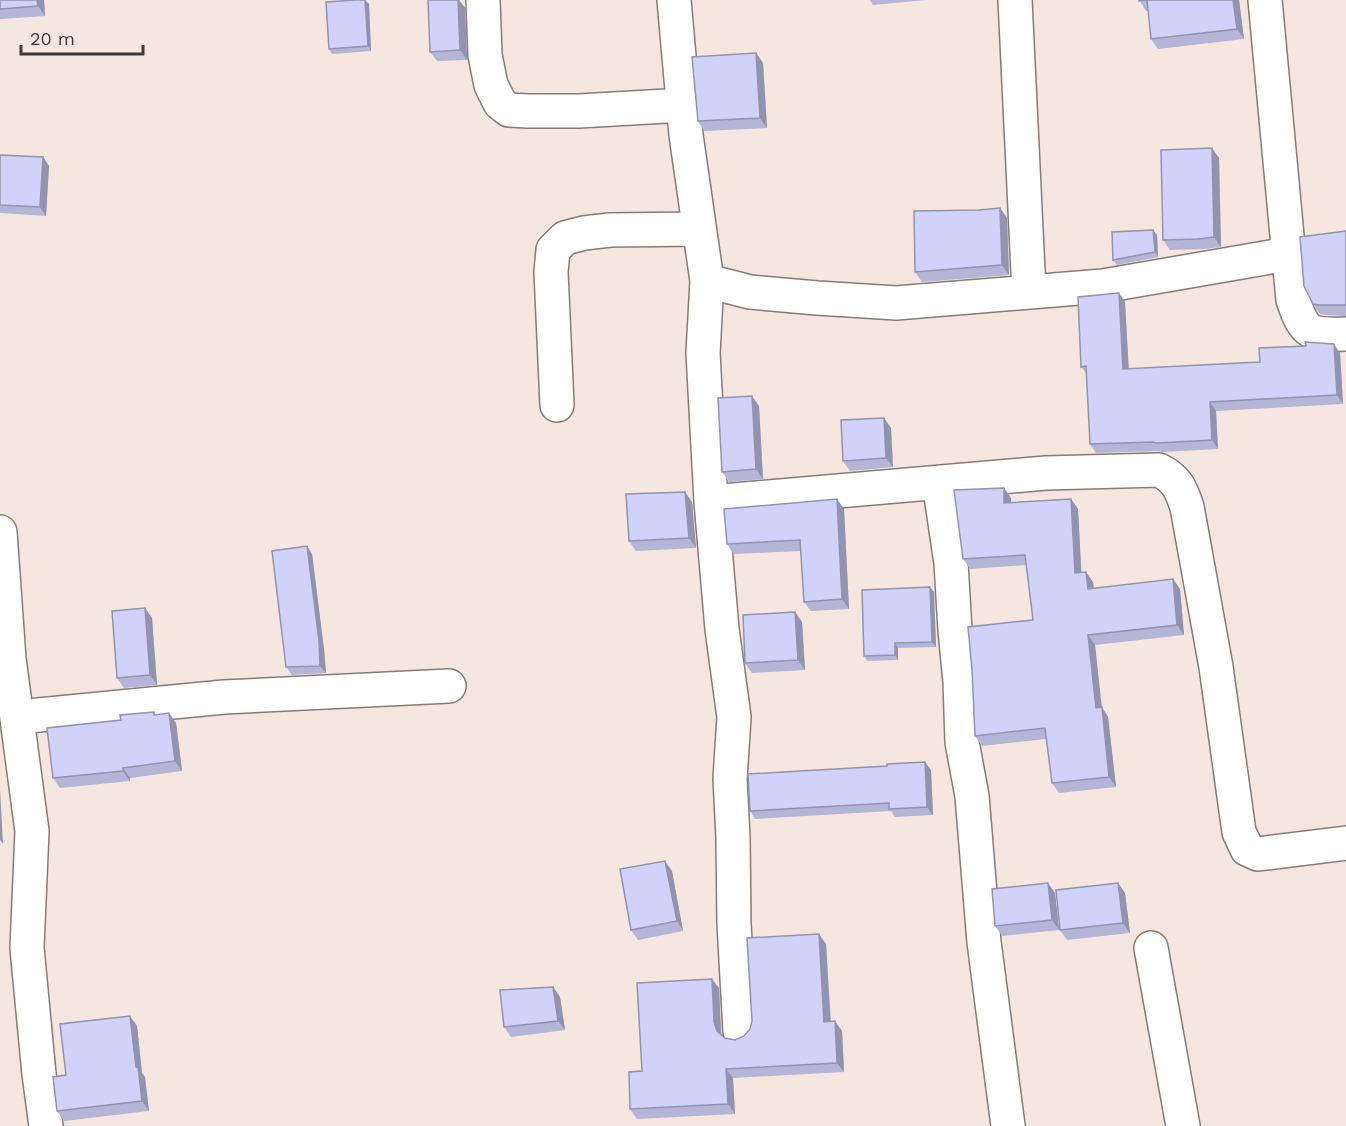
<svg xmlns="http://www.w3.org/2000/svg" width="1346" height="1126" viewBox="0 0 1346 1126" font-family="'Work Sans',sans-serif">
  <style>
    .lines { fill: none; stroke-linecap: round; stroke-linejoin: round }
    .minor-casing { stroke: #887b74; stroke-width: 36 }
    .minor { stroke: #fff; stroke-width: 33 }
    .wall { fill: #b4b5d7 }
    .shaded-wall { fill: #9293af }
    .building { fill: #d1d2fa; stroke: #9293af; stroke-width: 1.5 }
  </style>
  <rect width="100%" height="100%" fill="#f5e6df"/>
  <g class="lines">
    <defs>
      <path id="minor" d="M 483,0 L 485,55 L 491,85 L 500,103 L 509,110 L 528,111 L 579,111 L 684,105
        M 674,0 L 686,135 L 707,281 L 703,353 L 711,502 L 722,629 L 734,717 L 730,779 L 733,837 L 734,924 L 740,1031
        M 1015,0 L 1029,292
        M 1265,0 L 1293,300 C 1305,335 1310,335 1346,334
        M 707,281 L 750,292 L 817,298 L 896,303 L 1103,286 L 1288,254
        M 557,405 L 551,272 L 553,250 L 565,238 L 584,233 L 610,230 L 699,229
        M 939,482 L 951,563 L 955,630 L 960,682 L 962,742 L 972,796 L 984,942 L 1008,1126
        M 711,502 L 1046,473 L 1159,470 C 1177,479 1181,489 1187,507 L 1216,667 L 1239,832 L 1247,849 L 1258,854 L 1346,843
        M 0,532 L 9,659 L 32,831 L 27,948 L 39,1074 L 46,1126
        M 18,717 L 224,697 L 449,686
        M 1151,948 L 1183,1126"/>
    </defs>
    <use href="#minor" class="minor-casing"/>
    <use href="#minor" class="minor"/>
  </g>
  <path class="wall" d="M 0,0 L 44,0 L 45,16 L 0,19 Z
    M 428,0 L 459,0 L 465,8 L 467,60 L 437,61 L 430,52 Z
    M 870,0 L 926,0 L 873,5 Z
    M 1139,0 L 1239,0 L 1244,39 L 1158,49 L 1151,39 L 1148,11 L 1146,11 Z
    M 369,4 L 371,51 L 332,54 L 329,49 Z
    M 756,53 L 763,63 L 767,128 L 704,131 L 698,121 Z
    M 0,155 L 43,157 L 49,166 L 46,216 L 0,213 Z
    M 1219,158 L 1221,247 L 1205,249 L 1170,250 L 1163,240 Z
    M 1000,208 L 1007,218 L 1009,275 L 922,282 L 915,272 L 979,210 Z
    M 1153,230 L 1157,235 L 1158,257 L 1117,265 L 1113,260 Z
    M 1346,231 L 1346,316 L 1326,315 L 1320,314 L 1313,304 Z
    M 1125,302 L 1129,369 L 1260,362 L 1340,353 L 1343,404 L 1216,411 L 1218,449 L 1163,452 L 1158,451 L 1096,453 L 1090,444 L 1087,374 L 1081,367 Z
    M 759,406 L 763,479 L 729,482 L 722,472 Z
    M 891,428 L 893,467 L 850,471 L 843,461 Z
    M 1004,488 L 1011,498 L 1011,503 L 1071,499 L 1078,509 L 1081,573 L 1093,582 L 1094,588 L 1173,579 L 1180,589 L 1184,635 L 1095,645 L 1101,707 L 1108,717 L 1116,787 L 1059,793 L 1052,783 L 1046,739 L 982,746 L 975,736 L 1033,620 L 1026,565 L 970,569 L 963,559 Z
    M 685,492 L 692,502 L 696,548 L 636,551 L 629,541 Z
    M 844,509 L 849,609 L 811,611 L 804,602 L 801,551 L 734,554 L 727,544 Z
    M 312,554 L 324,649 L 326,673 L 292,675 L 286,667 Z
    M 934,592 L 936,647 L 898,648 L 898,660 L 867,661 L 864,656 Z
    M 145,608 L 152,618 L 157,685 L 124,688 L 117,678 Z
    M 795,612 L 802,622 L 805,670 L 752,673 L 745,663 Z
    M 154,712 L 156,715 L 176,723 L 182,771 L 130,778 L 130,781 L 60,788 L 53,778 L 121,720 Z
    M 931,770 L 933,815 L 895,817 L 891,811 L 755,819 L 750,811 Z
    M 672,871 L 683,931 L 638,940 L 631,930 Z
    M 1118,883 L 1125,893 L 1130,933 L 1067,940 L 1060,930 Z
    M 1055,893 L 1059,930 L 1002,936 L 995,926 Z
    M 826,944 L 831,1022 L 842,1031 L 844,1072 L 733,1078 L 735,1114 L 637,1119 L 630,1109 L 642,1071 L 719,988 L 721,1032 L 722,1036 L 725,1038 L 735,1040 L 744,1036 Z
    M 553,987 L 560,997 L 565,1030 L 511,1037 L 504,1027 Z
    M 137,1026 L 142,1073 L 145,1077 L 149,1111 L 64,1121 L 57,1111 L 66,1075 Z"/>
  <path class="shaded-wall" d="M 37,0 L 44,0 L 45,16 L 38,6 Z
    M 365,0 L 369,4 L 371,51 L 368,46 Z
    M 458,0 L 459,0 L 465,8 L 467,60 L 460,50 Z
    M 1233,0 L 1239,0 L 1244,39 L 1237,29 Z
    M 756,53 L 763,63 L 767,128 L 760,118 Z
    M 1212,148 L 1219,158 L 1221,247 L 1214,237 Z
    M 43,157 L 49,166 L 46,216 L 40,207 Z
    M 1000,208 L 1007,218 L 1009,275 L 1002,265 Z
    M 1153,230 L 1157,235 L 1158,257 L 1155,252 Z
    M 1119,293 L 1125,302 L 1129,379 L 1123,369 Z
    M 1334,344 L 1340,353 L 1343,404 L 1337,395 Z
    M 752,396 L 759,406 L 763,479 L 756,469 Z
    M 1210,402 L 1216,411 L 1218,449 L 1212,440 Z
    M 884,418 L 891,428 L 893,467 L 886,458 Z
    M 1004,488 L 1011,498 L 1011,513 L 1004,503 Z
    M 685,492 L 692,502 L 696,548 L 689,538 Z
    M 837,499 L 844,509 L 849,609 L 842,599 Z
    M 1071,499 L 1078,509 L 1082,583 L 1075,573 Z
    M 307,546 L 312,554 L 324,649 L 326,673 L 320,666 Z
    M 1086,572 L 1093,582 L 1095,599 L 1088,589 Z
    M 1173,579 L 1180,589 L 1184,635 L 1177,625 Z
    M 930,587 L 934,592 L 936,647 L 932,642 Z
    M 145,608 L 152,618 L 157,685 L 150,675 Z
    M 795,612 L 802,622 L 805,670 L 798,660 Z
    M 1088,635 L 1095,645 L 1103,718 L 1096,708 Z
    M 895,643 L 898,648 L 898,660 L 895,655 Z
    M 1102,707 L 1108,717 L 1116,787 L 1109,777 Z
    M 169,713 L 176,723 L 182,771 L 175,761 Z
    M 925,762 L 931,770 L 933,815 L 927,807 Z
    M 123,768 L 130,778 L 130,781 L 123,771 Z
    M 0,789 L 3,844 L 0,840 Z
    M 665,861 L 672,871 L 683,931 L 677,921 Z
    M 1048,883 L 1055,893 L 1059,930 L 1052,920 Z
    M 1118,883 L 1125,893 L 1130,933 L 1123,923 Z
    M 819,934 L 826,944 L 831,1032 L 824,1022 Z
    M 712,979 L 719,988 L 721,1032 L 724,1041 L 717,1031 L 714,1022 Z
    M 553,987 L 560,997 L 565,1030 L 558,1021 Z
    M 130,1016 L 137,1026 L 142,1073 L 145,1077 L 149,1111 L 142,1101 L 136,1067 Z
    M 835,1021 L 842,1031 L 844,1072 L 837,1063 Z
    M 726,1069 L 733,1078 L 735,1114 L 728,1104 Z"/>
  <path class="building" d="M 0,0 L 37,0 L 38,6 L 0,9 Z
    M 355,0 L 365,0 L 368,46 L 329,49 L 326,2 Z
    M 428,0 L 458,0 L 460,50 L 430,52 Z
    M 1139,0 L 1233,0 L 1237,29 L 1151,39 L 1147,0 L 1139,1 Z
    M 756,53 L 760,118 L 698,121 L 692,57 Z
    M 1212,148 L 1214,237 L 1198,239 L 1163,240 L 1161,150 Z
    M 0,155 L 43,157 L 40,207 L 0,205 Z
    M 1000,208 L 1002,265 L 915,272 L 914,211 L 979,210 Z
    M 1153,230 L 1155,252 L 1113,260 L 1112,232 Z
    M 1346,231 L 1346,305 L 1319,305 L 1313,304 L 1304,286 L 1300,237 Z
    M 1119,293 L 1123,369 L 1260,362 L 1259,348 L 1306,346 L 1305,342 L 1334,344 L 1337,395 L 1210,402 L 1212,440 L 1157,443 L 1152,442 L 1090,444 L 1086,366 L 1081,367 L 1078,297 Z
    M 752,396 L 756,469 L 722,472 L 718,398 Z
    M 884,418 L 886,458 L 843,461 L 841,420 Z
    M 1004,488 L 1004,503 L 1071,499 L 1075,573 L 1086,572 L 1088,589 L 1173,579 L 1177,625 L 1088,635 L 1096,708 L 1102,707 L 1109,777 L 1052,783 L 1045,728 L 975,736 L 972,670 L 968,627 L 1033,620 L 1025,555 L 963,559 L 954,490 Z
    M 685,492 L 689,538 L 629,541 L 626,494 Z
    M 837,499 L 842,599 L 804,602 L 800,540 L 727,544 L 724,509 Z
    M 307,546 L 319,641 L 320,666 L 286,667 L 272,551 Z
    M 930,587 L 932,642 L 895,643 L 895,655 L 864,656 L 862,590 Z
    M 145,608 L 150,675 L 117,678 L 112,611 Z
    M 795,612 L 798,660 L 745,663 L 743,615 Z
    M 154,712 L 154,715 L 169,713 L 175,761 L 123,768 L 123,771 L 53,778 L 47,728 L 121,720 L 120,715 Z
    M 925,762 L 927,807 L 889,809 L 889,803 L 750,811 L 748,774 L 887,766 L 887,764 Z
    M 665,861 L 677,921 L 631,930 L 620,869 Z
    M 1048,883 L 1052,920 L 995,926 L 992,889 Z
    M 1118,883 L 1123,923 L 1060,930 L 1056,890 Z
    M 819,934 L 824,1022 L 835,1021 L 837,1063 L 726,1069 L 728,1104 L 630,1109 L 629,1072 L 642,1071 L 637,983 L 712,979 L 714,1022 L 717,1031 L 725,1038 L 735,1040 L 744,1036 L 750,1029 L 752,1021 L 747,938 Z
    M 553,987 L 558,1021 L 504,1027 L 500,990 Z
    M 130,1016 L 136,1067 L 138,1067 L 142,1101 L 57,1111 L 53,1077 L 66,1075 L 60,1024 Z"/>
  <path d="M21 45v9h122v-9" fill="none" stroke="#3f3937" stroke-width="3"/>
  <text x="30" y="45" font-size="18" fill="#3f3937" stroke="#f5e6df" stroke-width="4.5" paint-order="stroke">20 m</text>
</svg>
